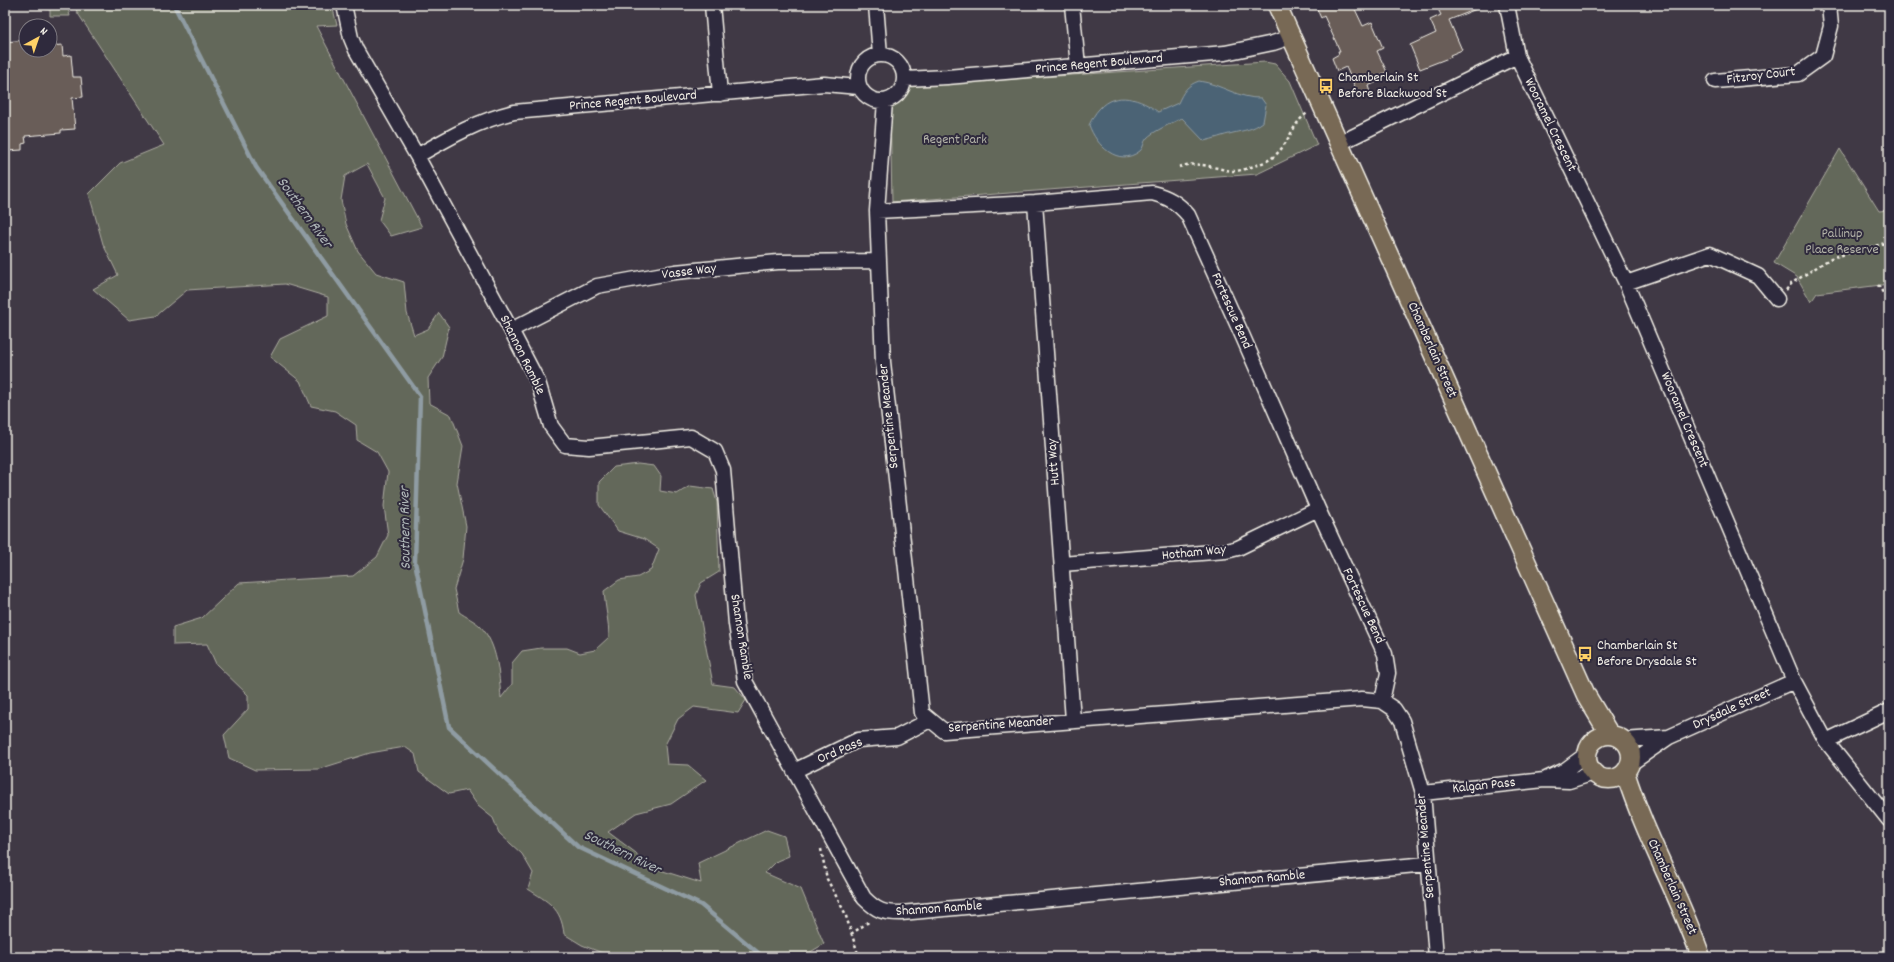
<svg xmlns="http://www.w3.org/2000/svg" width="1894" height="962" viewBox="0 0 1894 962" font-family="Dekko,sans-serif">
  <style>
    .green { fill: #64685a; stroke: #acaca1 }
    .water { fill: #4c6475; stroke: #8f9ca3 }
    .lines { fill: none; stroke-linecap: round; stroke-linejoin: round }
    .stream { stroke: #8f9ca3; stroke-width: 4.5 }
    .building { fill: #695d59; stroke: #f4f1e8 }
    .minor-casing { stroke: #f4f1e8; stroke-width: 17 }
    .major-casing { stroke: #f4f1e8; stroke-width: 21 }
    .path { stroke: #f4f1e8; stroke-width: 2.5; stroke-dasharray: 3 3; stroke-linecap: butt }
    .minor { stroke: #2f2a3d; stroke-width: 14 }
    .major { stroke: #786954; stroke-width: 18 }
    .labels { text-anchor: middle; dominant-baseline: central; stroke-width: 4; stroke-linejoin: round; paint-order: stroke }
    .street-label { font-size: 14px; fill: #f4f1e8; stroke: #2f2a3d }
    .poi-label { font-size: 14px; fill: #f4f1e8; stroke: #2f2a3d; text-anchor: start }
    .park-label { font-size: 14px; fill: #b3b3a8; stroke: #2f2a3d }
    .water-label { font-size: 15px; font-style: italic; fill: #b1b9ba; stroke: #2f2a3d }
  </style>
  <rect width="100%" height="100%" fill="#403945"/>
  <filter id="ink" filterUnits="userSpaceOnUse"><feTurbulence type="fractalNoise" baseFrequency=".025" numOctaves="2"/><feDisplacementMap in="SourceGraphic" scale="8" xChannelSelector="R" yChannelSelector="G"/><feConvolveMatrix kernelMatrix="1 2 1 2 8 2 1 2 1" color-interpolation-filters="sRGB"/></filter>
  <g filter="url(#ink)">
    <path class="green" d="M 45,5 L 67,5 L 70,16 L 50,16 L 50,10 L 46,9 Z
      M 75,5 L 332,5 L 337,25 L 316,26 L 422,227 L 391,236 L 379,220 L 385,198 L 367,164 L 345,176 L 341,200 L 346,224 L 358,251 L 376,273 L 404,282 L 407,313 L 414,335 L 428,329 L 439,313 L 449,327 L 442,357 L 428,378 L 429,403 L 451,415 L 463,446 L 457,483 L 466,526 L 463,559 L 454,589 L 459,612 C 466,617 475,621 480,626 C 498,644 499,675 501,698 L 512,684 L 512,663 L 522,651 L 541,648 L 567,648 L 580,653 L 595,650 L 609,637 C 609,621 605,608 604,591 L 619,580 L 638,577 L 651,570 L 659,549 L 644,539 L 618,531 L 599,505 L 599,482 L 614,467 L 638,464 L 654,466 L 661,476 L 660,491 L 677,494 L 690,486 L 713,489 L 717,502 L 719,572 L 701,583 L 696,595 L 713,684 L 735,687 L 746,700 L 738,713 L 694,707 L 678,719 L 665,745 L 667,764 L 688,765 L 706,780 L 671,804 L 636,813 L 608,832 L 636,853 L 644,865 L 701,883 L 698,863 L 767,830 L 784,836 L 789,856 L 777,861 L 765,873 L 801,889 L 824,944 L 802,957 L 606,957 L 605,954 L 582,945 L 564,934 C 561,907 548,902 528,889 L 533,873 L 522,854 L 499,833 L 493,818 L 478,806 L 467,790 L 449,794 L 419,772 L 415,754 L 405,747 L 370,753 L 319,769 L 255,770 L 229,758 L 224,735 L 248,709 L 248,695 L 216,664 L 207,644 L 173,645 L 173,627 L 202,618 L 239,583 L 353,576 L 377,557 L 388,535 L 384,506 L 388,472 L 377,452 L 357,440 L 356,425 L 335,411 L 311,406 L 300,381 L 270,357 L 280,339 L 328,316 L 328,297 L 285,284 L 187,290 L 156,316 L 129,320 L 93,289 L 118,275 L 103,244 L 89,194 L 120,163 L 164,145 L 77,12 Z
      M 1265,62 L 1275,64 L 1290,81 L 1317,145 L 1257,174 L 892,202 L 890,105 L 897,93 L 909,86 Z
      M 1840,149 L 1879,211 L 1889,210 L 1889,284 L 1817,293 L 1811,302 L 1797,277 L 1774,263 Z"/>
    <path class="water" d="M 1199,81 C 1221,84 1239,99 1261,98 L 1266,105 L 1263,122 C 1252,130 1245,130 1233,133 C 1223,135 1214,139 1204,141 L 1182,118 C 1174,122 1152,132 1147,138 C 1143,142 1144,148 1140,151 C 1118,168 1096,145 1089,125 C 1092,119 1095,113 1099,109 C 1115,90 1142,99 1158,112 L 1178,103 C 1183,92 1187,85 1199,81 Z"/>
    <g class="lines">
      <path class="stream" d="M 174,5 L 256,167 L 420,396 L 415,562 L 449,727 L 578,847 L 701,905 L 763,957"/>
    </g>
    <path class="building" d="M 1315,5 L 1353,5 L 1363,26 L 1372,22 L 1383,48 L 1377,51 L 1387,72 L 1375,77 L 1377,82 L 1368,86 L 1370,92 L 1359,96 L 1346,67 L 1337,71 L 1332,58 L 1339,54 L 1338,51 L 1340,51 L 1324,16 L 1321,18 Z
      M 1436,5 L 1484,6 L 1449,20 L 1462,50 L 1450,55 L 1451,57 L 1420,69 L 1410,45 L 1436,33 L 1430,20 L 1441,15 Z
      M 26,40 L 26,50 L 50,50 L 50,46 L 62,45 L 63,56 L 71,55 L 73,77 L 81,77 L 83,97 L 72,98 L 75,129 L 61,130 L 61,133 L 25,136 L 26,143 L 22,144 L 22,150 L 7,151 L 5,123 L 5,42 Z"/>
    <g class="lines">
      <defs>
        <path id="minor" d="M 344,5 L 351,38 L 356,50 L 417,156 L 511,330 L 538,382 L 551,426 L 565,445 L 589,447 L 691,437 L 715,451 L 723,470 L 736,624 L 745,681 L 864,898 C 877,911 883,913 901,913 L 1427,864
          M 712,5 L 720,94
          M 876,5 L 880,55
          M 1072,5 L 1078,66
          M 1507,5 L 1517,56 L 1626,283 L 1794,681 L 1826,741 L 1889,820
          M858 78a23 23 0 1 1 46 0a23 23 0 1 1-46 0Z
          M 905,79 L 947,77 L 1225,53 L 1273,43 L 1291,37
          M 1715,81 L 1798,74 L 1823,56 L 1831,26 L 1829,5
          M 885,101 L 877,211 L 883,362 L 922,713 L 944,731 L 1362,699 L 1382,701 L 1394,709 L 1402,721 L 1423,793 L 1436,957
          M 1340,143 L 1517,56
          M 417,156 C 450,137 477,121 514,112 L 824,84 L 859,87
          M 1035,203 L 1073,720
          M 877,211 L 1035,203 L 1152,193 C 1168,197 1178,203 1188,215 L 1243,337 L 1318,509 L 1385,654 L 1388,673 L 1382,701
          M 1626,283 L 1710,254 L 1758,276 L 1777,299
          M 511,330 L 597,286 L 675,272 L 778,262 L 879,261
          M 1062,564 L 1226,551 L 1238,548 L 1318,509
          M 1623,740 L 1669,737
          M 1826,741 L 1889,711
          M 1630,764 L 1669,737 L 1794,681
          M 794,771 L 858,740 L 897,737 L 930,720
          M 1546,779 L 1565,770 L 1588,753
          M 1423,793 L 1544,780 L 1569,781 L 1594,773"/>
        <path id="major" d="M 1277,5 L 1586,695 L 1610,735
          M1587 757a22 22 0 1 1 44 0a22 22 0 1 1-44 0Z
          M 1625,772 C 1645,836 1679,894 1701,957"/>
      </defs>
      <use href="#minor" class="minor-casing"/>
      <use href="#major" class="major-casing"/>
      <path class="path" d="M 1179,167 C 1199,160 1214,169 1233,171 C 1240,172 1259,164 1265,162 C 1290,150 1289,124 1309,112
        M 1878,285 L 1889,302
        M 1786,290 L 1792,283 L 1831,258 L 1889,242
        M 821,849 L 827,879 L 845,913 L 859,957
        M 851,934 L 870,921"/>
      <use href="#minor" class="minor"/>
      <use href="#major" class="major"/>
    </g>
  </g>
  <defs>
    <symbol id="bus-bare" viewBox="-9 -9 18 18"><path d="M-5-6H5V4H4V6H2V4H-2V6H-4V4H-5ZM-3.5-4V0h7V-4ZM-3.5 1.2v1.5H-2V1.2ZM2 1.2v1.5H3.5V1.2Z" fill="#ffd166" stroke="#2f2a3d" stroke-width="2.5" paint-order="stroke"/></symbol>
  </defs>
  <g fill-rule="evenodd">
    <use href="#bus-bare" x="1315" y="75" width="22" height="22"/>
    <use href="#bus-bare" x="1574" y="643" width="22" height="22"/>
  </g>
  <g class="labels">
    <g class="street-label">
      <text transform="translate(1099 64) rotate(-5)">Prince Regent Boulevard</text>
      <text transform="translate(1761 76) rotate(-7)">Fitzroy Court</text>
      <text transform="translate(633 101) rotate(-5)">Prince Regent Boulevard</text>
      <text transform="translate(1550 125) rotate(64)">Wooramel Crescent</text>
      <text transform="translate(689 272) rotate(-7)">Vasse Way</text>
      <text transform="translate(1231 311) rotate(66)">Fortescue Bend</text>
      <text transform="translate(1432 350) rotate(66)">Chamberlain Street</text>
      <text transform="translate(522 355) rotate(64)">Shannon Ramble</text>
      <text transform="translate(889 416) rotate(-96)">Serpentine Meander</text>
      <text transform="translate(1684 420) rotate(67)">Wooramel Crescent</text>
      <text transform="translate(1054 462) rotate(-94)">Hutt Way</text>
      <text transform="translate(1194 553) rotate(-6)">Hotham Way</text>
      <text transform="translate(1363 606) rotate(65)">Fortescue Bend</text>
      <text transform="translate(741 637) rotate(81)">Shannon Ramble</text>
      <text transform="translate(1732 709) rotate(-24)">Drysdale Street</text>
      <text transform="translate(1001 725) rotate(-4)">Serpentine Meander</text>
      <text transform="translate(840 751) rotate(-23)">Ord Pass</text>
      <text transform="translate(1484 786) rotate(-6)">Kalgan Pass</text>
      <text transform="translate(1426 846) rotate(-95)">Serpentine Meander</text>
      <text transform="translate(1262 879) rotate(-5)">Shannon Ramble</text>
      <text transform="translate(1672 887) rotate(66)">Chamberlain Street</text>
      <text transform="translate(939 909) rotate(-4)">Shannon Ramble</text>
    </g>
    <g class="poi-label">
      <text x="1338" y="78">Chamberlain St<tspan x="1338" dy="16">Before Blackwood St</tspan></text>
      <text x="1597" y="646">Chamberlain St<tspan x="1597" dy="16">Before Drysdale St</tspan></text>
    </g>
    <g class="park-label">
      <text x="955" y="140">Regent Park</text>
      <text x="1842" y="234">Pallinup<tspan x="1842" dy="16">Place Reserve</tspan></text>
    </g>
    <g class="water-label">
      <text transform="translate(304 213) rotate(54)">Southern River</text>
      <text transform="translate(406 528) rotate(-91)">Southern River</text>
      <text transform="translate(622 853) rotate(26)">Southern River</text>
    </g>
  </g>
  <rect width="1894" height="962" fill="none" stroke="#2f2a3d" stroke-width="20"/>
  <rect x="10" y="10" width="1874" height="942" fill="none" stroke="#f4f1e8" stroke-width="1.5" filter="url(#ink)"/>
  <g transform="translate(38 38) rotate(40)"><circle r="19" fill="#2f2a3d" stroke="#7e7a81"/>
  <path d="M0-3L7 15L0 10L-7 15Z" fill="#ffd166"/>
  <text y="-6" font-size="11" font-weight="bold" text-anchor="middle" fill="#f4f1e8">N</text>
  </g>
</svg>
